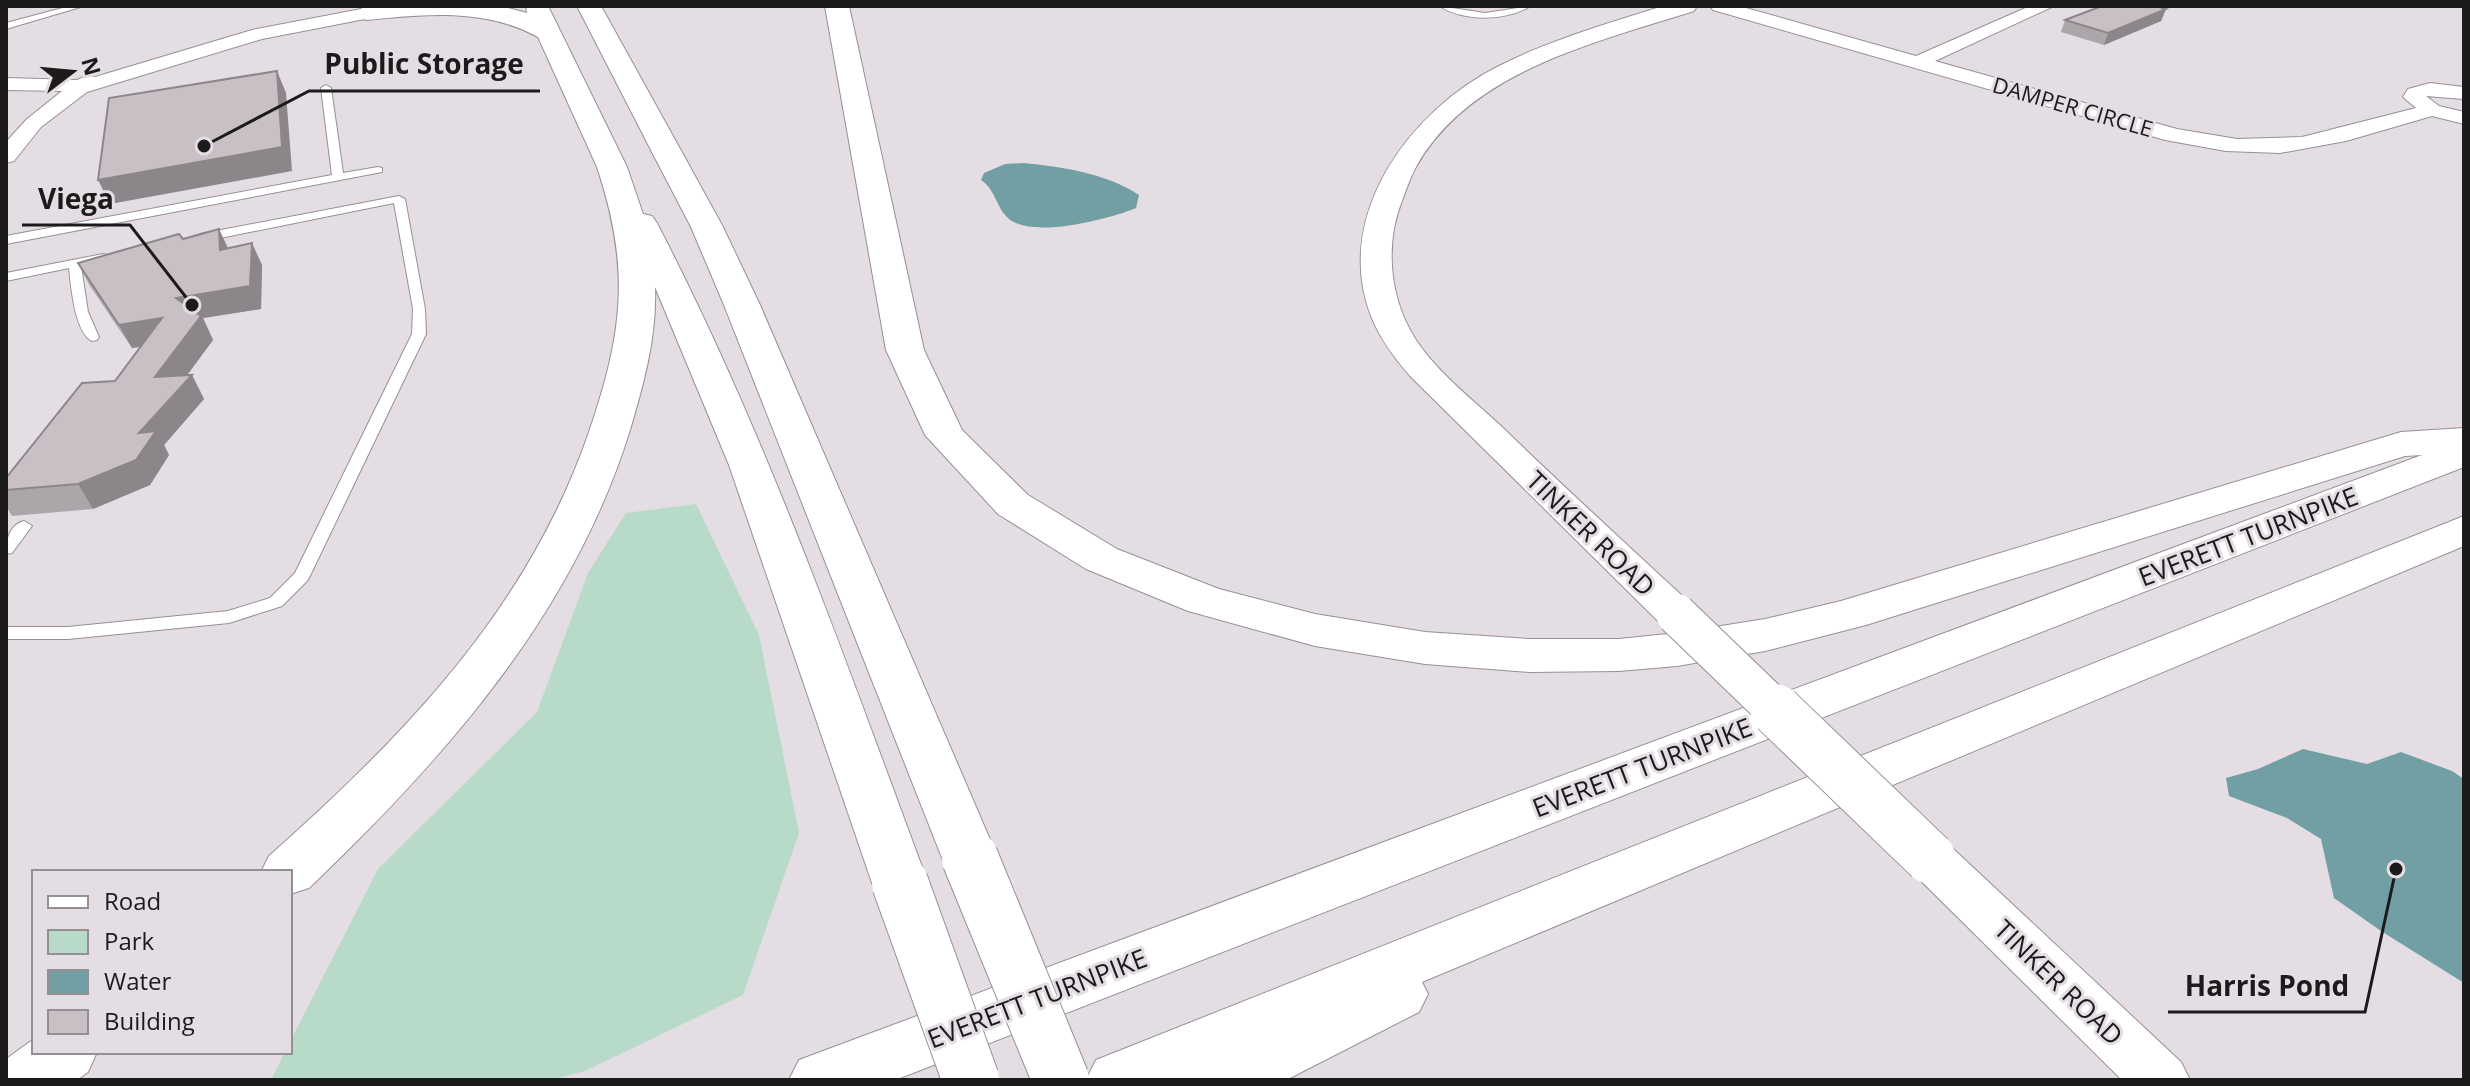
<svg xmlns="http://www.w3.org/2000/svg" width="2470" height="1086" viewBox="0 0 2470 1086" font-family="'Open Sans',sans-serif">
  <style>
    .green { fill: #b8dac9 }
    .water { fill: #719fa3 }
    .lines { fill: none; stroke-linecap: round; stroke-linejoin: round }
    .service-casing { stroke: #969095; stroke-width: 2 }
    .minor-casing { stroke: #969095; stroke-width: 2 }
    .tertiary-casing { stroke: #969095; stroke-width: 2 }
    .primary-casing { stroke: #969095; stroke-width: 2 }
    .motorway-casing { stroke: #969095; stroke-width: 2 }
    .service { fill: #fff; fill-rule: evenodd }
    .minor { fill: #fff; fill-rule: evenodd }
    .tertiary { fill: #fff; fill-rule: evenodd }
    .primary { fill: #fff; fill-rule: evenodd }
    .motorway { fill: #fff; fill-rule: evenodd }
    .tertiary-bridge-far1-casing { stroke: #969095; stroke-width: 42; stroke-linecap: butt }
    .tertiary-bridge-casing { stroke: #969095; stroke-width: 53; stroke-linecap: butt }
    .motorway-bridge-casing { stroke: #969095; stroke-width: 58; stroke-linecap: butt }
    .tertiary-bridge-far1 { stroke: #fff; stroke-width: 40 }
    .tertiary-bridge { stroke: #fff; stroke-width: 51 }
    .motorway-bridge { stroke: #fff; stroke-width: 56 }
    .wall { fill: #aca5a9 }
    .shaded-wall { fill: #8c868a }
    .building { fill: #c8c0c5; stroke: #8c868a; stroke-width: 2 }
    .labels { text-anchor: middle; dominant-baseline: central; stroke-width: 6; stroke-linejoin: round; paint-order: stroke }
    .far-street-label { font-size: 22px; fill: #1d1a1c; stroke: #e4dde3 }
    .street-label { font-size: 26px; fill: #1d1a1c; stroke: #e4dde3 }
    .leader { fill: none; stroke: #1d1a1c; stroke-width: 3 }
    .callout-dot { fill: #1d1a1c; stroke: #e4dde3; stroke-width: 3 }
    .callout-label { font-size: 28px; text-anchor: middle; font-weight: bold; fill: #1d1a1c; stroke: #e4dde3; stroke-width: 6; stroke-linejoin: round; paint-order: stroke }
  </style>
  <rect width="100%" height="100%" fill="#e4dde3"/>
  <path class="green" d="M 696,504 L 759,635 L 799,833 L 743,995 L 585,1071 L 551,1080 L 271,1080 L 285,1052 L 290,1052 L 290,1042 L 378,869 L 537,712 L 588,573 L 626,513 Z"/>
  <path class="water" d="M 1023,163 C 1062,167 1106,173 1139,195 L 1136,208 C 1109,219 1034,239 1009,219 C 996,208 996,190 981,180 L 984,173 L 1005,164 Z
    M 2303,749 L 2367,764 L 2401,752 L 2452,771 L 2464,779 L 2464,983 L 2381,931 L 2334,898 L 2321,839 L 2287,818 L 2229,796 L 2226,778 L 2258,769 Z"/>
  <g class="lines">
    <defs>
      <path id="service" d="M 70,6 L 84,6 L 6,29 L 6,23 Z
        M 1439,6 L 1485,13 L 1531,6 C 1505,21 1465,22 1439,6 Z
        M 326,85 L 331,88 L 343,173 L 378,167 L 382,168 L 382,172 L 6,244 L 6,236 L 332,175 L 321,88 Z
        M 399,196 L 405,199 L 425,309 L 426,334 L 308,580 L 282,606 L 229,623 L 68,639 L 6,639 L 6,627 L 68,627 L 228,611 L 270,598 L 295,573 L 412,334 L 413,309 L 394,203 L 200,242 L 194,238 L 200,234 Z
        M 103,254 L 107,255 L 107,261 L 81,266 L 88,312 L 99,337 L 97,340 L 92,341 C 75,333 71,287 69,268 L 6,281 L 6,273 Z
        M 24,521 L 32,526 L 12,553 L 6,554 C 6,541 9,525 24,521 Z"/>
      <path id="minor" d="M 377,6 L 415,6 L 406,11 L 262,39 L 87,92 L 41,127 L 14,161 L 6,163 L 6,142 L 27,119 L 62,91 L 6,90 L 6,78 L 77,80 L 88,75 L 95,77 L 252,30 Z
        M 1710,6 L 1739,6 L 1916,56 L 2030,6 L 2054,6 L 1935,61 L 2177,129 L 2237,139 L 2302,137 L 2416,108 L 2403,97 L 2408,89 L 2430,83 L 2464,87 L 2464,99 L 2426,96 L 2439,106 L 2464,112 L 2464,124 L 2432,116 L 2346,141 L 2280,153 L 2226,151 L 2165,140 L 1713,10 Z"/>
      <path id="tertiary" d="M 1663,6 L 1697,6 L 1694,11 C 1597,42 1469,71 1416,167 C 1410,178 1406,190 1402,201 C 1384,246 1390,300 1416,340 C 1438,373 1472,399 1501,426 C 1563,486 1627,545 1691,604 L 1697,614 L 1691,624 L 1676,628 L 1661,624 L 1411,377 C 1395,359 1380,339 1371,316 C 1332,216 1410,111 1497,67 C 1549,40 1607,24 1663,6 Z
        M 1930,838 L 1948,844 L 2181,1062 L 2190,1080 L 2122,1080 L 1912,872 L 1905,858 L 1912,844 Z"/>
      <path id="primary" d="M 365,6 L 501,6 L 527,13 L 526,6 L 548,6 L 627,167 L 623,173 L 612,176 L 601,173 L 597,167 L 538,37 C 485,8 425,14 367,20 L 358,18 L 355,13 Z
        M 577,6 L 601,6 L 684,156 L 680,162 L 669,165 L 658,162 L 654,156 Z"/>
      <path id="motorway" d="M 825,6 L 849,6 L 924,350 L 962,430 L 1028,495 L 1117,549 L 1219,589 L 1315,614 L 1425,632 L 1529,639 L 1619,639 L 1677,633 L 1765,619 L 1841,601 L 2401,432 L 2464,428 L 2464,467 L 895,1080 L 789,1080 L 799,1060 L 2422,455 L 2405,456 L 1866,625 L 1765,651 L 1677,666 L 1619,671 L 1529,672 L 1425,664 L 1315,646 L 1188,611 L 1086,569 L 998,514 L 925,435 L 886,350 Z
        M 669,147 L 680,150 L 684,156 L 723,227 L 760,305 L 998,858 L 990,873 L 970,880 L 950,873 L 942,858 L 724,305 L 691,227 L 654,156 L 658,150 Z
        M 612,158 L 623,161 L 627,167 L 643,214 L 652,216 L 657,223 C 767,435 845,660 928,883 L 920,899 L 900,906 L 880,899 L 872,883 L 729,465 L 655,287 C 657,336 644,383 630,430 C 573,614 446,757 309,888 L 290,894 L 290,872 L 261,872 L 269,856 C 406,734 528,609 589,432 C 623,332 631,269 597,167 L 601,161 Z
        M 2464,516 L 2464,546 L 1422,982 L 1428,994 L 1419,1012 L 1286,1080 L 1086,1080 L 1096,1060 Z
        M 34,1039 L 34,1052 L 97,1052 L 88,1072 L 77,1080 L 6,1080 L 6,1059 Z"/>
    </defs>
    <use href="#service" class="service-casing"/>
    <use href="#minor" class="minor-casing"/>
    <use href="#tertiary" class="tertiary-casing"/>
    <use href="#primary" class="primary-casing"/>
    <use href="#motorway" class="motorway-casing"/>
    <use href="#service" class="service"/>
    <use href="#minor" class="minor"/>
    <use href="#tertiary" class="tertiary"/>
    <use href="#primary" class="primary"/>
    <use href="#motorway" class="motorway"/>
    <defs>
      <path id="tertiary-bridge-far1" d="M 1676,614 L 1778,712"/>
      <path id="tertiary-bridge" d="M 1776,710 L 1930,858"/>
      <path id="motorway-bridge" d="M 970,858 L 1061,1080
        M 900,883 L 971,1080"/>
    </defs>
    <use href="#tertiary-bridge-far1" class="tertiary-bridge-far1-casing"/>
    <use href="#tertiary-bridge" class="tertiary-bridge-casing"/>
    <use href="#motorway-bridge" class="motorway-bridge-casing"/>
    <use href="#tertiary-bridge-far1" class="tertiary-bridge-far1"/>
    <use href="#tertiary-bridge" class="tertiary-bridge"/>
    <use href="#motorway-bridge" class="motorway-bridge"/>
  </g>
  <path class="wall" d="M 2166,9 L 2161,21 L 2104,45 L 2061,32 L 2065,20 Z
    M 219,229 L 228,248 L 262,265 L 261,309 L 203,318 L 213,340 L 187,375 L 192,375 L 204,399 L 164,445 L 169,455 L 150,485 L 93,509 L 12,516 L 6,506 L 6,478 L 115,381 L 141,347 L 132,348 L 90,286 L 78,263 L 183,239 Z"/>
  <path class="shaded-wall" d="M 2166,9 L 2161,21 L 2104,45 L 2108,33 Z
    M 277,71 L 286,93 L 292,171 L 110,204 L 98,180 Z
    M 219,229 L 229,251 L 220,250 Z
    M 252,243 L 262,265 L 261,309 L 203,318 L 213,340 L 168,401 L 192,375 L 204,399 L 164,445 L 169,455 L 150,485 L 93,509 L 78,484 L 155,377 L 176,298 Z
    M 162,318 L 174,341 L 132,348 L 119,325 Z"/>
  <path class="building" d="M 2102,6 L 2155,6 L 2166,9 L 2108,33 L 2065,20 Z
    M 277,71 L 282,147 L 98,180 L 109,98 Z
    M 219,229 L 220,250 L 252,243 L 250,286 L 176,298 L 201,316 L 155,377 L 192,375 L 139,433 L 156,431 L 136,460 L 78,484 L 6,490 L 6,478 L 82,383 L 115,381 L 162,318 L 119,325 L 78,263 L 179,234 L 183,239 Z"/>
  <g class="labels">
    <g class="far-street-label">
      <text transform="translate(2073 106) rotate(16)">DAMPER CIRCLE</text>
    </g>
    <g class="street-label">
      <text transform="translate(1591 533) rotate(44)">TINKER ROAD</text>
      <text transform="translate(2248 536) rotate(-21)">EVERETT TURNPIKE</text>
      <text transform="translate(1642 767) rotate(-21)">EVERETT TURNPIKE</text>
      <text transform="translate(2059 982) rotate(44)">TINKER ROAD</text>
      <text transform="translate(1037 998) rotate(-21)">EVERETT TURNPIKE</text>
    </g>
  </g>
  <path class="leader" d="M204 146L309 91H540M192 305L130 225H22M2396 869L2365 1012H2168"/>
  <g class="callout-dot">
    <circle cx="204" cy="146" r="8"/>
    <circle cx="192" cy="305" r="8"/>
    <circle cx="2396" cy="869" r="8"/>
  </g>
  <g class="callout-label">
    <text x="424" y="74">Public Storage</text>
    <text x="76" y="209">Viega</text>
    <text x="2267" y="996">Harris Pond</text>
  </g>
  <rect width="2470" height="1086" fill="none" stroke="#1d1a1c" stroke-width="16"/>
  <rect x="32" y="870" width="260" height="184" fill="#e4dde3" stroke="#948f93" stroke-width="2"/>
  <rect x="48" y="896" width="40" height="12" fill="#ffffff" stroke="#948f93" stroke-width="2"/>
  <text x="104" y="910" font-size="24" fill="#1d1a1c">Road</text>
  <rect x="48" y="930" width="40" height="24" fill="#b8dac9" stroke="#948f93" stroke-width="2"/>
  <text x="104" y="950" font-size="24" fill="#1d1a1c">Park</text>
  <rect x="48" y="970" width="40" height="24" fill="#719fa3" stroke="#948f93" stroke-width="2"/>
  <text x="104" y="990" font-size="24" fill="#1d1a1c">Water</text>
  <rect x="48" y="1010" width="40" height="24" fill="#c8c0c5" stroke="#948f93" stroke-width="2"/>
  <text x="104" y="1030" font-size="24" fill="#1d1a1c">Building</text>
  <g transform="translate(72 72) rotate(74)" stroke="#e4dde3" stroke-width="6" paint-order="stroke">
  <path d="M0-6L14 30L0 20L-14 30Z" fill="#1d1a1c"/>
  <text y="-12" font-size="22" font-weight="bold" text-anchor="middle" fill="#1d1a1c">N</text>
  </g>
</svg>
